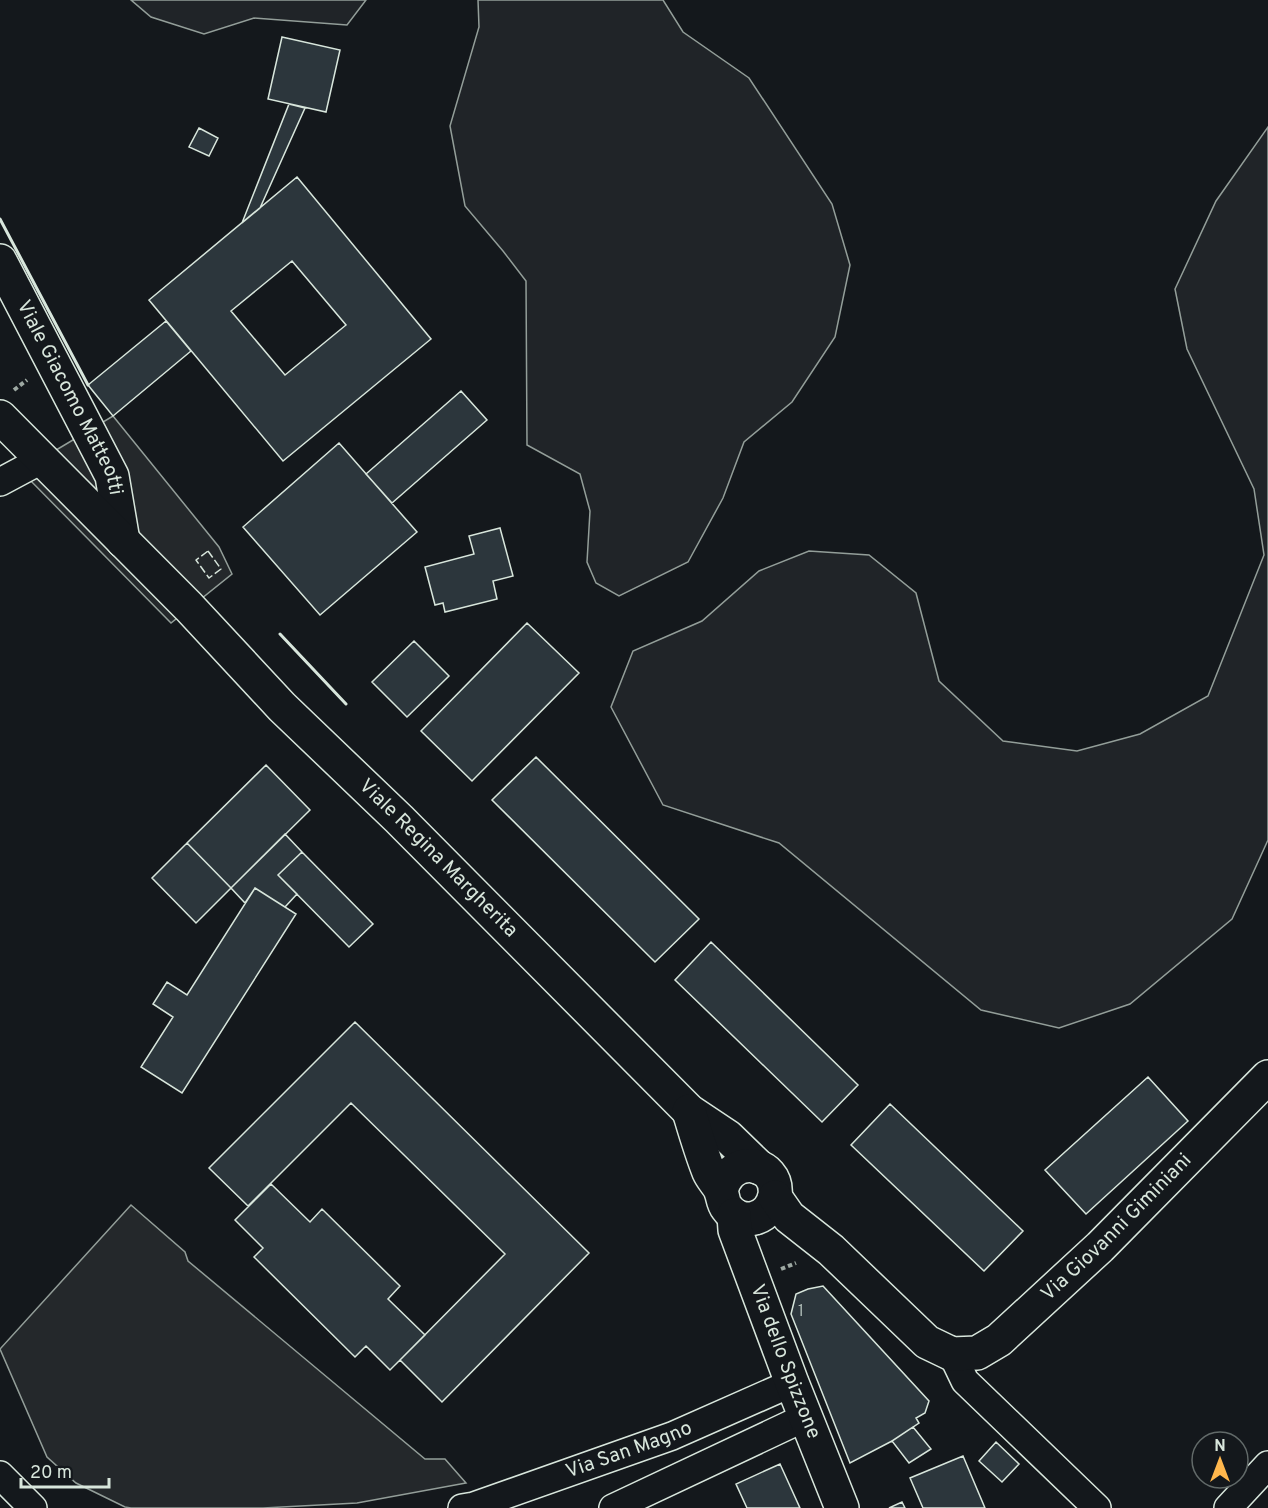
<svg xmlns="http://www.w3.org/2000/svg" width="1268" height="1508" viewBox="0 0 1268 1508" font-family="Overpass,sans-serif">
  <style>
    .green { fill: #202428; stroke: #939e99; stroke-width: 1.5 }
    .parking { fill: #24282b; stroke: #939e99; stroke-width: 1.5 }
    .building { fill: #2c363c; stroke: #d8e6dc; stroke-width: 1.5; fill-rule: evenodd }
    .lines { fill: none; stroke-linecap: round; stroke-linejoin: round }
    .minor-casing { stroke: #d8e6dc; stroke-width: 30 }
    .tertiary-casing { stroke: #d8e6dc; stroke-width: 36 }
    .path { stroke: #9da8a2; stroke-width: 4; stroke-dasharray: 4.5 3; stroke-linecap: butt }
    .minor { stroke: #14181c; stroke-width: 27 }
    .tertiary { stroke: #14181c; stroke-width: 33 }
    .fence { stroke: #d8e6dc; stroke-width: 1.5; stroke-dasharray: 8 3; stroke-linecap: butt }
    .wall { stroke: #d8e6dc; stroke-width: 3 }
    .labels { text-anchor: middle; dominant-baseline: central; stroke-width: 4.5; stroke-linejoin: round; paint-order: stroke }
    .number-label { font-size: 16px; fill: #adbab4 }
    .street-label { font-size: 20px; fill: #d8e6dc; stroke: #14181c }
  </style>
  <rect width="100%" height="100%" fill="#14181c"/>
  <path class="green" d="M 131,0 L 366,0 L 347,25 L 254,18 L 204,34 L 151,17 Z
    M 478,0 L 663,0 L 683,32 L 749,78 L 832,204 L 850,265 L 835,337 L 792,402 L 744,442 L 723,498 L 688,562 L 619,596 L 596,583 L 587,562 L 590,511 L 580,474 L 527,445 L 526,281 L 503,251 L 465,206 L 450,126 L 479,27 Z
    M 1268,127 L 1268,840 L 1232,919 L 1130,1004 L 1059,1028 L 981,1010 L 779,843 L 663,805 L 611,707 L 633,651 L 702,621 L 759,571 L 809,551 L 869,555 L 916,593 L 939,681 L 1003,741 L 1077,751 L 1140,734 L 1208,696 L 1264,555 L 1254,489 L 1187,349 L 1175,289 L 1216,201 Z"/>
  <path class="parking" d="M 113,416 L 219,547 L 232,574 L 171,623 L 21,471 Z
    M 131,1205 L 185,1252 L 188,1261 L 425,1459 L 445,1459 L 466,1483 L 357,1503 L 263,1508 L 131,1508 L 125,1507 L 76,1483 L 47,1457 L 0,1349 Z"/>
  <path class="building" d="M 282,37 L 340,50 L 326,112 L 268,99 Z
    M 289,104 L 305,108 L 260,208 L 242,223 Z
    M 199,128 L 218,138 L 209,156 L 189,147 Z
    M 297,177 L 431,339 L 283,461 L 149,300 ZM 292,261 L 346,325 L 285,375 L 231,311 Z
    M 166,321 L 191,351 L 113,416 L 88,385 Z
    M 461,391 L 487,420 L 392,503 L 366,474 Z
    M 339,443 L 417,532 L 320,615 L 243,527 Z
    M 500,528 L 513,576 L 493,581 L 497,599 L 445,612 L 443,603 L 435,605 L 425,567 L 474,554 L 469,536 Z
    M 527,623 L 579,673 L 472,781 L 421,731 Z
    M 414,641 L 449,676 L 407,717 L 372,682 Z
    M 536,757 L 699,919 L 655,962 L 492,800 Z
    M 266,765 L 310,810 L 231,888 L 187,843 Z
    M 285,834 L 302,852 L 278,875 L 297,894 L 285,907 L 255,888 L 245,903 L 231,888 Z
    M 187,843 L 231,888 L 196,923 L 152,878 Z
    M 302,852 L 373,924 L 349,947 L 278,875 Z
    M 255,888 L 296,914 L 182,1093 L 141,1067 L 173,1017 L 153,1004 L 167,982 L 187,995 Z
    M 711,942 L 858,1085 L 822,1122 L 675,980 Z
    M 355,1022 L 589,1253 L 442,1402 L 400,1360 L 505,1254 L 351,1103 L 248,1206 L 209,1168 Z
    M 1148,1077 L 1188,1121 L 1086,1214 L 1045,1170 Z
    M 890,1104 L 1023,1231 L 984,1271 L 851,1145 Z
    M 271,1184 L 310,1222 L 322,1209 L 400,1286 L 388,1299 L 425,1335 L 390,1370 L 366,1346 L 355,1357 L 254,1257 L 263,1248 L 235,1220 Z
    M 823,1286 L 929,1401 L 925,1413 L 916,1418 L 919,1423 L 892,1441 L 850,1463 L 791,1314 L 796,1294 L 808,1289 Z
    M 913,1427 L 931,1449 L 909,1463 L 892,1441 Z
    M 996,1442 L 1019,1464 L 1002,1482 L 979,1461 Z
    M 963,1456 L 985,1508 L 923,1508 L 910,1478 Z
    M 780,1464 L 800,1508 L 747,1508 L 736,1484 Z
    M 902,1502 L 905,1508 L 889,1508 Z"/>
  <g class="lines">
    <defs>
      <g id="minor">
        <path d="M 0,482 L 43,459"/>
        <path d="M 952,1354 L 965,1381 L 1097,1508"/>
        <path d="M 0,1475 L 33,1508"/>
        <path id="s1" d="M 462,1508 L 474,1506 L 672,1436 L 792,1383"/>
        <path d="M 613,1508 L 806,1417"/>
        <path d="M 1228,1508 L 1268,1465"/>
      </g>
      <g id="tertiary">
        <path id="s2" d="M 0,261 L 112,476 L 123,541"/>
        <path id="s3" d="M 0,417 L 189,607 L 282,707 L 399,819 L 689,1111 L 728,1137 L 760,1168"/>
        <path d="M 689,1111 C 695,1131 701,1152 709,1172 C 712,1179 718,1184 721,1191 C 723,1197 723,1203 727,1208 C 733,1217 745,1221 755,1218 C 766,1215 773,1205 775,1195 C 779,1160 728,1153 721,1192"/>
        <path id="s4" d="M 775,1197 L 789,1217 L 831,1250 L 927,1342 L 952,1354 L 977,1353 L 999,1340 L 1100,1247 L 1268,1077"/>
        <path id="s5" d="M 734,1215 L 735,1230 L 792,1383 L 842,1508"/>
      </g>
    </defs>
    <use href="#minor" class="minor-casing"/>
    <use href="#tertiary" class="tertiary-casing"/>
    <path class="path" d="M 14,390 L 27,380
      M 781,1269 L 796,1263"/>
    <use href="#minor" class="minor"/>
    <use href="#tertiary" class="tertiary"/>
    <path class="fence" d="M 208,551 L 221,569 L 209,578 L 196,560 Z"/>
    <path class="wall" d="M 0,219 L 88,385
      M 280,634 L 346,704"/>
  </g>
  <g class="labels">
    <g class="number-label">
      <text x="801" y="1312">1</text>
    </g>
    <g class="street-label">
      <text stroke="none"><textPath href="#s2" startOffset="154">Viale Giacomo Matteotti</textPath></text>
      <text stroke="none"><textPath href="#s3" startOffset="622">Viale Regina Margherita</textPath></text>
      <text stroke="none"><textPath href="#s4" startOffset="452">Via Giovanni Giminiani</textPath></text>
      <text stroke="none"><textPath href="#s5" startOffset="156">Via dello Spizzone</textPath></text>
      <text stroke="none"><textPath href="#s1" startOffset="177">Via San Magno</textPath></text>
    </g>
  </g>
  <g transform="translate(1220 1460)"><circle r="28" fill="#14181c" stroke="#626a69" stroke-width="1.5"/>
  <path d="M0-4.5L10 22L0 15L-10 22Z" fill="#ffb74d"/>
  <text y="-9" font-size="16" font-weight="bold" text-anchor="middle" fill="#d8e6dc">N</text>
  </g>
  <path d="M21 1478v9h88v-9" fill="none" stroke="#d8e6dc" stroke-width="3"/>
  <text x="30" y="1478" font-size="18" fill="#d8e6dc" stroke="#14181c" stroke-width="4.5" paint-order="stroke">20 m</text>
</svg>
